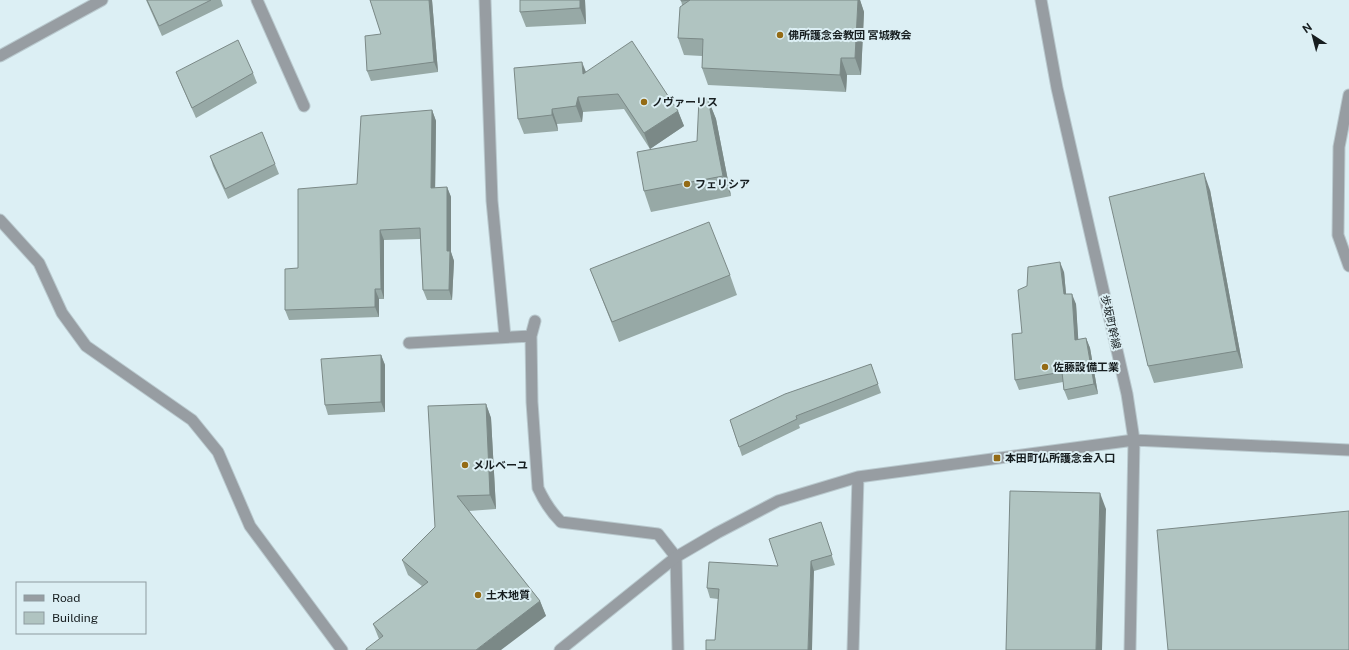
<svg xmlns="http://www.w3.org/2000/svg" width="1349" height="650" viewBox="0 0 1349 650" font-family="'Public Sans','Noto Sans JP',sans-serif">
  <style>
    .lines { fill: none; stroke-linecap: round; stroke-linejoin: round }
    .service-casing { stroke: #b9c9ce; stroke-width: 13 }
    .minor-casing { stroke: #b9c9ce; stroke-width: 13 }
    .tertiary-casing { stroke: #b9c9ce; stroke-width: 13 }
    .service { stroke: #979da2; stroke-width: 11 }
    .minor { stroke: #979da2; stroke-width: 11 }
    .tertiary { stroke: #979da2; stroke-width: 11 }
    .wall { fill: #97a9a6 }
    .shaded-wall { fill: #7b8987 }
    .building { fill: #b0c4c1; stroke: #7b8987 }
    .poi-dot { fill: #946b15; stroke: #dceff4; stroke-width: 1.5 }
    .labels { text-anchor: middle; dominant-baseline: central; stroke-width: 4; stroke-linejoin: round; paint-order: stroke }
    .poi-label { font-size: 11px; font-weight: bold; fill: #171e20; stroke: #dceff4; text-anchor: start }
    .street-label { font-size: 11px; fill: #171e20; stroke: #dceff4 }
  </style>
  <rect width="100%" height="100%" fill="#dceff4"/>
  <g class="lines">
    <defs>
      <path id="service" d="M 1349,95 L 1339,147 L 1338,235 L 1349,266"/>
      <path id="minor" d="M 257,0 L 304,106
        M 485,0 L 492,201 L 505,337
        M 0,56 L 102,0
        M 0,220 L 39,263 L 62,313 L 86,346 L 192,420 L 218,452 L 250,526 L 342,650
        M 535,321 L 531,336 L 532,402 L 538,488 C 544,501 551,512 561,522 L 658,534 L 676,557 L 678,650
        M 409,343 L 531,336"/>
      <path id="tertiary" d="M 1041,0 L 1057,88 L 1127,394 L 1134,440 L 1130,650
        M 560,650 L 676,557 L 717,533 L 778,501 L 858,477 L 1134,440 L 1349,450
        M 853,650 L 858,477"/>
    </defs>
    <use href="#service" class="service-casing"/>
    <use href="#minor" class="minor-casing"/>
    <use href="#tertiary" class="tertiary-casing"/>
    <use href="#service" class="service"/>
    <use href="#minor" class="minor"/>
    <use href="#tertiary" class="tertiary"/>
  </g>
  <path class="wall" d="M 146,0 L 221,0 L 223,6 L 162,36 Z
    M 370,0 L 432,0 L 438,72 L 371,81 L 367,71 L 381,34 Z
    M 520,0 L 585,0 L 586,24 L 526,27 L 520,12 Z
    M 681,0 L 860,0 L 864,12 L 861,75 L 847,75 L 846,92 L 708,85 L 702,68 L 702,56 L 684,55 L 678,38 L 682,5 Z
    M 176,72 L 253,73 L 257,83 L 196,118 L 180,82 Z
    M 586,72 L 678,111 L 684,126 L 650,149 L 624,109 L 583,112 L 582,122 L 557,124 L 558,131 L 524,134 L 518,119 Z
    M 708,99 L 716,119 L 731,196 L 651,212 L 644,191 L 697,141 Z
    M 432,110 L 436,121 L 435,188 L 447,187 L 451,197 L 451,252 L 454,261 L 452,300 L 427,300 L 423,290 L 420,239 L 384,240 L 384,299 L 379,299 L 379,317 L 289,320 L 285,310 L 298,268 Z
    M 210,156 L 275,164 L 279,174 L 228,199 L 213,166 Z
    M 1210,190 L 1243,368 L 1154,383 L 1148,366 Z
    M 590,269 L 730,275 L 737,295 L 619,342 L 598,289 Z
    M 1064,272 L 1066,294 L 1076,304 L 1078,340 L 1086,338 L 1090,348 L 1098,394 L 1068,400 L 1064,390 L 1063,382 L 1019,390 L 1015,380 L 1022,333 Z
    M 381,355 L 385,365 L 385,412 L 328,415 L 325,405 Z
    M 871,364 L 881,393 L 799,425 L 800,428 L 742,456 L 730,420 Z
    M 486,404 L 491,418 L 496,509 L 469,511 L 540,601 L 546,616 L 379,639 L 373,624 L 422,586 L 408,575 L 402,560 L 435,527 Z
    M 824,532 L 835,565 L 814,571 L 715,640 L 718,599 L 710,598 L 707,588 L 778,566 Z"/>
  <path class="shaded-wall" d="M 429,0 L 432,0 L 438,72 L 434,62 Z
    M 580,0 L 585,0 L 586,24 L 580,8 Z
    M 858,0 L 860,0 L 864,12 L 861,75 L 855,58 Z
    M 841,58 L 847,75 L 846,92 L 840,75 Z
    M 582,62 L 588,77 L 583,74 Z
    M 578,97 L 583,112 L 582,122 L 576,106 Z
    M 708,99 L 716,119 L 731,196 L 723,176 Z
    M 552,109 L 557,124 L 558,131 L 552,115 Z
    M 432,110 L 436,121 L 435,198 L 431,188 Z
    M 678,111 L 684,126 L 650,149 L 644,133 Z
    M 1204,173 L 1210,190 L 1243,368 L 1237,351 Z
    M 447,187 L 451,197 L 451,252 L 454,261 L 452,300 L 449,290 L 447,251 Z
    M 380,230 L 384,240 L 384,299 L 381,289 Z
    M 1060,262 L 1064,272 L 1067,304 L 1064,294 Z
    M 375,289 L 379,299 L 379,317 L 375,307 Z
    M 1072,294 L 1076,304 L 1079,350 L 1075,340 Z
    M 1086,338 L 1090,348 L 1098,394 L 1094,384 Z
    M 381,355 L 385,365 L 385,412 L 381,402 Z
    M 486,404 L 491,418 L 496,509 L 490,495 Z
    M 1100,493 L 1106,509 L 1102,650 L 1096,650 Z
    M 811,561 L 814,571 L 812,650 L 808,650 Z
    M 540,601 L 546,616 L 501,650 L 476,650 Z"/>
  <path class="building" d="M 147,0 L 211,0 L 159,26 Z
    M 370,0 L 429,0 L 434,62 L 367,71 L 365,36 L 381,34 Z
    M 520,0 L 580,0 L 580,8 L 520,12 Z
    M 681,0 L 858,0 L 855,58 L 841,58 L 840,75 L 702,68 L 703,39 L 678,38 L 680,7 L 690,0 L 681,1 Z
    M 238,40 L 253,73 L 192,108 L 176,72 Z
    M 632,41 L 678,111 L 644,133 L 618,94 L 578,97 L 576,106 L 552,109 L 552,115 L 518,119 L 514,68 L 582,62 L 583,74 Z
    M 699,99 L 708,99 L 723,176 L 644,191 L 637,152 L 697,141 Z
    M 432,110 L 431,188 L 447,187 L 447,251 L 450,251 L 449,290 L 423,290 L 420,228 L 380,230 L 381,289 L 375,289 L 375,307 L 285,310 L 285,269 L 298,268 L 298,189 L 357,184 L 361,116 Z
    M 262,132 L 275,164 L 225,189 L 210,156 Z
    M 1204,173 L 1237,351 L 1148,366 L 1109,197 Z
    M 709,222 L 730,275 L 612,322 L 590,269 Z
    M 1060,262 L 1064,294 L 1072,294 L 1075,340 L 1086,338 L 1094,384 L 1064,390 L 1062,372 L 1015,380 L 1012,334 L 1022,333 L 1018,290 L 1027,286 L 1028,267 Z
    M 381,355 L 381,402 L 325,405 L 321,359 Z
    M 871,364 L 878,384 L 796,416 L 797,419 L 739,447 L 730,420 L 785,394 Z
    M 486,404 L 490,495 L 457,496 L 540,601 L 476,650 L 366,650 L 366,649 L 383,636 L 373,624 L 428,582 L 402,560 L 435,527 L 428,406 Z
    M 1010,491 L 1100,493 L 1096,650 L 1006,650 Z
    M 1349,511 L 1349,650 L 1168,650 L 1157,530 Z
    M 821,522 L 832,555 L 811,561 L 808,650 L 706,650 L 706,640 L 715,640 L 719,589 L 707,588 L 709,562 L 778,566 L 769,539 Z"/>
  <g class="poi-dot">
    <circle cx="780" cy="35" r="4"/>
    <circle cx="644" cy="102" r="4"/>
    <circle cx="687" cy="184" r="4"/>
    <circle cx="1045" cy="367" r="4"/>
    <rect x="993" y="454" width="8" height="8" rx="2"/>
    <circle cx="465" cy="465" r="4"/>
    <circle cx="478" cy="595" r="4"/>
  </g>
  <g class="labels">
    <g class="poi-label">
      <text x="788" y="35">佛所護念会教団 宮城教会</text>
      <text x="652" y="102">ノヴァーリス</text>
      <text x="695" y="184">フェリシア</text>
      <text x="1053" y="367">佐藤設備工業</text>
      <text x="1005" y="458">本田町仏所護念会入口</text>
      <text x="473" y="465">メルベーユ</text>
      <text x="486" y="595">土木地質</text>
    </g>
    <g class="street-label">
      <text transform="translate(1111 322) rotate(77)">歩坂町幹線</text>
    </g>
  </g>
  <rect x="16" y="582" width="130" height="52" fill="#dceff4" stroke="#8d9b9f"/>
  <rect x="24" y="595" width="20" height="6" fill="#979da2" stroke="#8d9b9f"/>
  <text x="52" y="602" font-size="12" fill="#171e20">Road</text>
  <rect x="24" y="612" width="20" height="12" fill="#b0c4c1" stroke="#8d9b9f"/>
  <text x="52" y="622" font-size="12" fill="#171e20">Building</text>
  <g transform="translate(1313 36) rotate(324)" stroke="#dceff4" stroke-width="3" paint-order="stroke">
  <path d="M0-3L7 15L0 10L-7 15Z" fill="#171e20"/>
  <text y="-6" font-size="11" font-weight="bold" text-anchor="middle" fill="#171e20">N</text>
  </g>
</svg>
